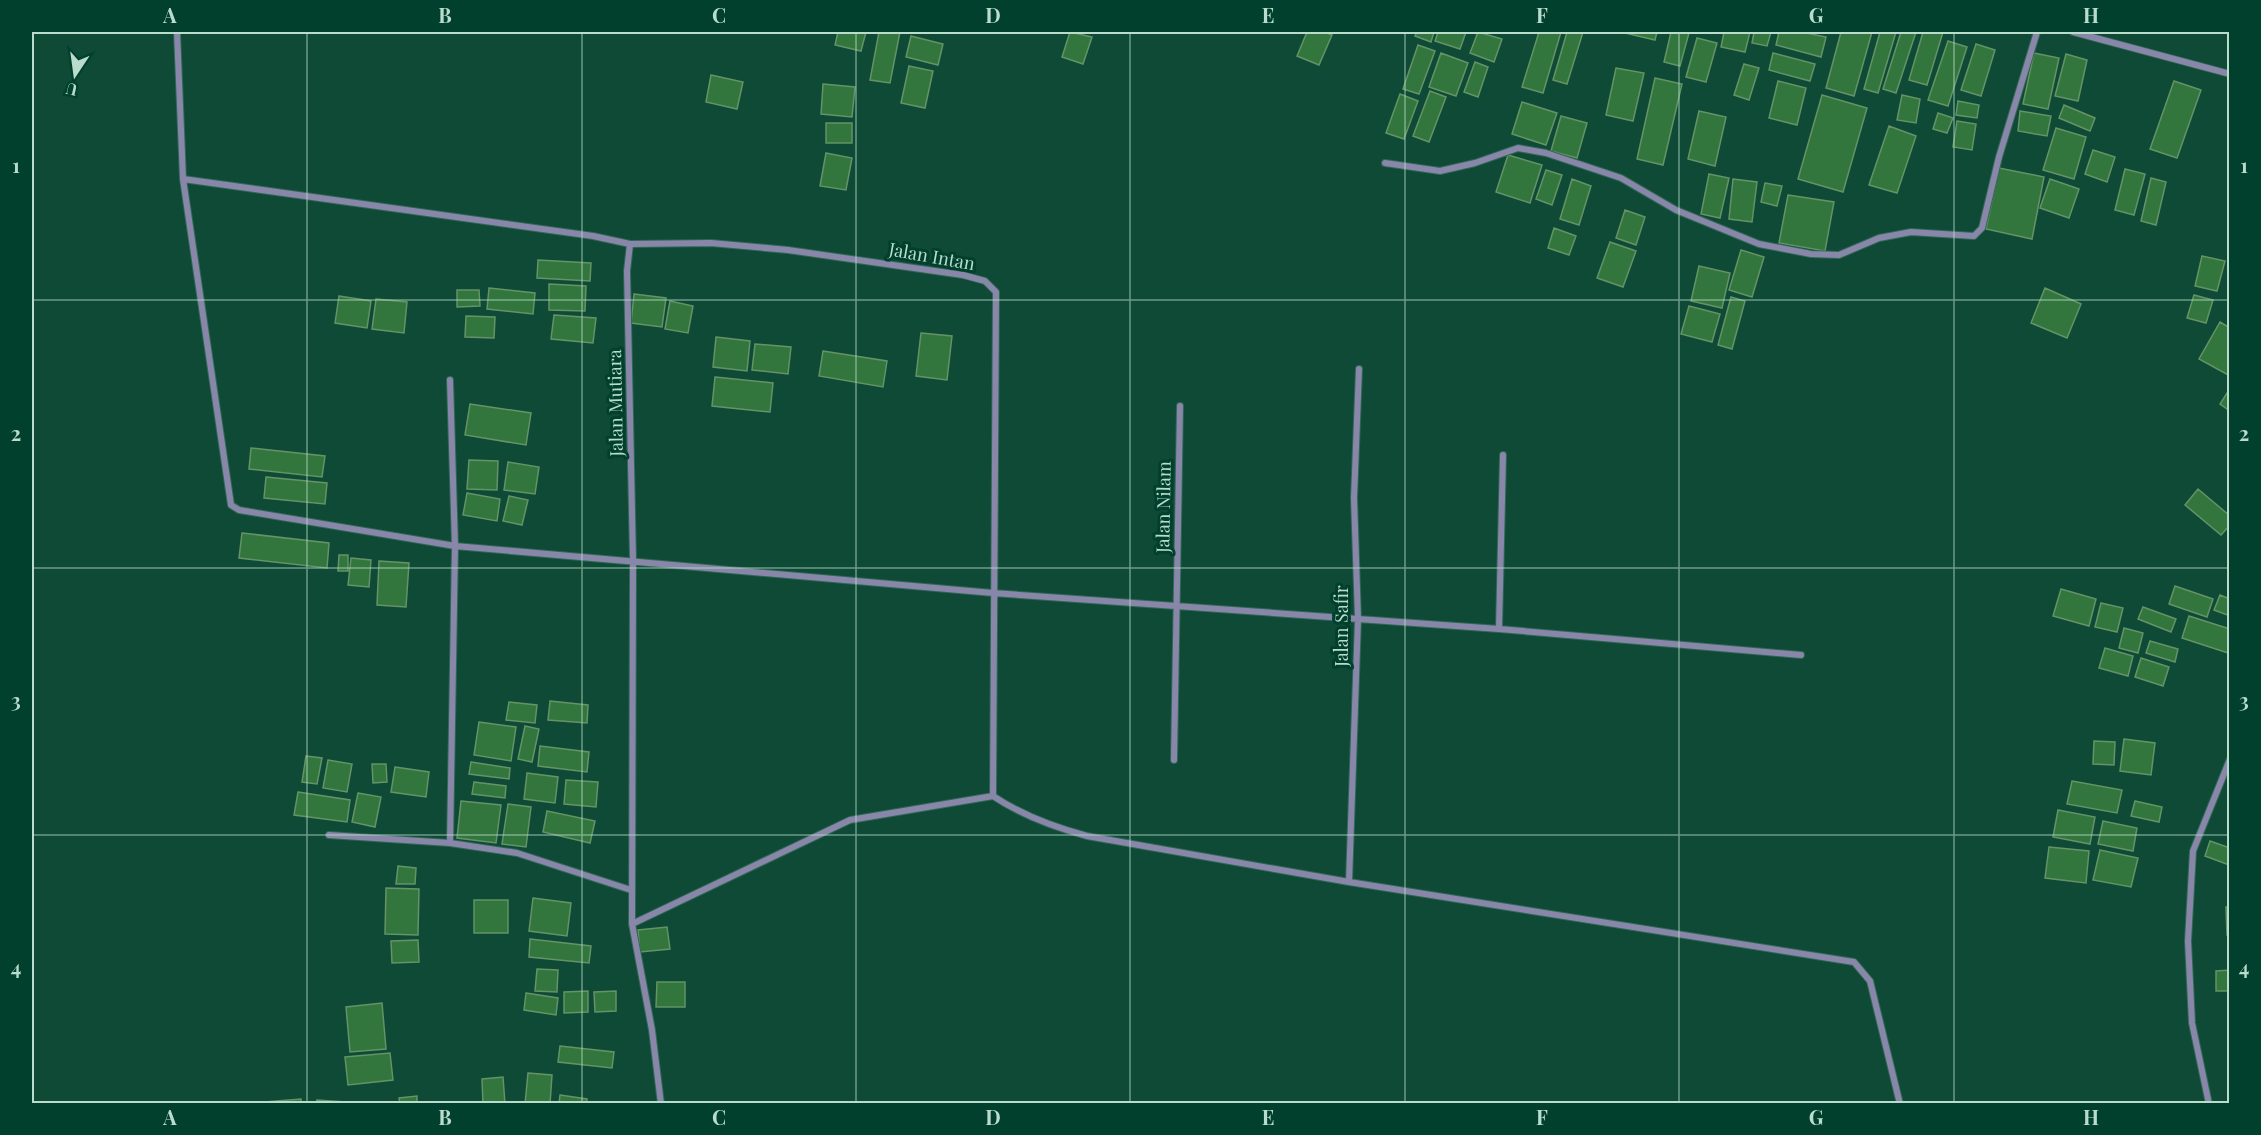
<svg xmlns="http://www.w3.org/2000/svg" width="2261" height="1135" viewBox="0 0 2261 1135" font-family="'Playfair Display',serif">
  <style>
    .building { fill: #33763d; stroke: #639367; stroke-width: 1.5 }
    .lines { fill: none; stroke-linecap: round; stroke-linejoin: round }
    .minor-casing { stroke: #316755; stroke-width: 8 }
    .minor { stroke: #8887a9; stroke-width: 6 }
    .grid { fill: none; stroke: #b9dccc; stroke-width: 1.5; stroke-opacity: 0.55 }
    .labels { text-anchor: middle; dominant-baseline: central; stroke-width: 6; stroke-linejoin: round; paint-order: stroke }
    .street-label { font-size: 18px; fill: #b9dccc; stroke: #00402d }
    .neatline { fill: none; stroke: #b9dccc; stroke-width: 2 }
    .grid-label { font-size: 20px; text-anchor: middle; font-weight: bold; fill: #b9dccc }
  </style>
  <rect width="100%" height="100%" fill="#0f4a37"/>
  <path class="building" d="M 838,32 L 866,32 L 861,51 L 835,45 Z
    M 879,32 L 900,32 L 890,83 L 870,80 Z
    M 1070,32 L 1092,37 L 1083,64 L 1062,57 Z
    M 1307,32 L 1324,32 L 1332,35 L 1319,65 L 1297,56 Z
    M 1417,32 L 1434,32 L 1431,42 L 1415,36 Z
    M 1438,32 L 1466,32 L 1460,49 L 1435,41 Z
    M 1478,32 L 1502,39 L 1494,62 L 1470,53 Z
    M 1539,32 L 1561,32 L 1543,93 L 1522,87 Z
    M 1567,32 L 1583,32 L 1567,84 L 1553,80 Z
    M 1621,32 L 1657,32 L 1655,40 Z
    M 1671,32 L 1689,33 L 1680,66 L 1664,62 Z
    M 1724,32 L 1750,32 L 1745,52 L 1721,47 Z
    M 1754,32 L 1771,32 L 1767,46 L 1752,43 Z
    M 1779,32 L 1802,32 L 1826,37 L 1821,57 L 1776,45 Z
    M 1841,32 L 1872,32 L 1854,96 L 1826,88 Z
    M 1880,32 L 1896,32 L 1878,93 L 1864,89 Z
    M 1901,32 L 1916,32 L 1896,93 L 1883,89 Z
    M 1923,32 L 1943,32 L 1927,85 L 1909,80 Z
    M 911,36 L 943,44 L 938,65 L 906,57 Z
    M 1697,38 L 1717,43 L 1706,82 L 1686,77 Z
    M 1948,41 L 1967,47 L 1948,106 L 1928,100 Z
    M 1976,44 L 1995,50 L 1981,96 L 1961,90 Z
    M 1418,45 L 1435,51 L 1419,94 L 1403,89 Z
    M 1441,53 L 1468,63 L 1456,96 L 1429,87 Z
    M 1773,53 L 1815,64 L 1810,81 L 1769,70 Z
    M 2034,53 L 2059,58 L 2048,109 L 2023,104 Z
    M 2066,54 L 2087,60 L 2078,101 L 2055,96 Z
    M 1475,62 L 1488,67 L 1478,97 L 1464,92 Z
    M 1744,64 L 1759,68 L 1749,100 L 1734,95 Z
    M 909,66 L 933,71 L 925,108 L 901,103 Z
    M 1616,68 L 1644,73 L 1633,121 L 1606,115 Z
    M 711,75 L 743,82 L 737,109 L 706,102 Z
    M 1655,78 L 1682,84 L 1663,165 L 1637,159 Z
    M 1778,81 L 1806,88 L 1797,125 L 1769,118 Z
    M 2174,81 L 2201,90 L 2177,158 L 2150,149 Z
    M 823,84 L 855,87 L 852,117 L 821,114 Z
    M 1430,91 L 1446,97 L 1429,142 L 1413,136 Z
    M 1400,94 L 1418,101 L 1404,139 L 1386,133 Z
    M 1822,95 L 1867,108 L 1843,192 L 1798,179 Z
    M 1902,95 L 1920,99 L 1916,123 L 1897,120 Z
    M 1958,101 L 1979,105 L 1977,118 L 1956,115 Z
    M 1522,102 L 1557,113 L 1546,145 L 1512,134 Z
    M 2064,105 L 2095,118 L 2090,131 L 2059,118 Z
    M 1699,111 L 1726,117 L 1715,166 L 1688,159 Z
    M 2020,111 L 2051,116 L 2047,136 L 2018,131 Z
    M 1938,113 L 1953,118 L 1947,133 L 1933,129 Z
    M 1561,116 L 1587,123 L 1577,158 L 1551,151 Z
    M 1957,121 L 1976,124 L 1972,150 L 1953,147 Z
    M 826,123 L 852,123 L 852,143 L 826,143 Z
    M 1889,126 L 1916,136 L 1897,193 L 1869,185 Z
    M 2056,128 L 2086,137 L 2074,179 L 2043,170 Z
    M 2093,150 L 2115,157 L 2107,182 L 2085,174 Z
    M 826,153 L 852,158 L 846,190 L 820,186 Z
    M 1508,155 L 1542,165 L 1530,203 L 1496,192 Z
    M 1999,168 L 2044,177 L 2032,239 L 1986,229 Z
    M 2125,169 L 2145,174 L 2134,215 L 2115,210 Z
    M 1546,170 L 1562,175 L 1552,205 L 1536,199 Z
    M 1709,174 L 1729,178 L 1720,218 L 1701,214 Z
    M 2151,178 L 2166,182 L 2156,225 L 2141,221 Z
    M 1572,179 L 1591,186 L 1579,225 L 1560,219 Z
    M 1733,179 L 1757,182 L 1752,222 L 1729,219 Z
    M 2050,179 L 2079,189 L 2069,218 L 2040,208 Z
    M 1765,183 L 1782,186 L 1777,206 L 1761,202 Z
    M 1788,195 L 1834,202 L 1825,251 L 1779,243 Z
    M 1625,210 L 1645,217 L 1636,245 L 1616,238 Z
    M 1554,228 L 1576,236 L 1569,255 L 1548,248 Z
    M 1610,242 L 1636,251 L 1623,287 L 1597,278 Z
    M 1741,250 L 1764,257 L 1752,297 L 1729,290 Z
    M 2202,256 L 2225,261 L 2217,291 L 2195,286 Z
    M 538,260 L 591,263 L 590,281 L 537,278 Z
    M 1699,266 L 1730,273 L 1722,308 L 1691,301 Z
    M 549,284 L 586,286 L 585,311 L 549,310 Z
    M 489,288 L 535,293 L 533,314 L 487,309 Z
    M 2045,288 L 2081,304 L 2067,338 L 2031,323 Z
    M 457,290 L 479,290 L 480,306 L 457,307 Z
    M 634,294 L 666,298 L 662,327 L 631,323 Z
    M 2194,295 L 2213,300 L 2206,323 L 2187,318 Z
    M 339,296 L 371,301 L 367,328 L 335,323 Z
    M 1731,297 L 1745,301 L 1732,349 L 1718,345 Z
    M 376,299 L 407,302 L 404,333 L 372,329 Z
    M 670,301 L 693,306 L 688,333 L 665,329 Z
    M 1689,306 L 1720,314 L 1712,342 L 1681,334 Z
    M 554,315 L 596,318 L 593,343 L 551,339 Z
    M 466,316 L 495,317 L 494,338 L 465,337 Z
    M 2220,322 L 2230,328 L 2230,376 L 2199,359 Z
    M 921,333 L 952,336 L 947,380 L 916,376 Z
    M 716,337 L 750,341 L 747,371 L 713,367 Z
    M 755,344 L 791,347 L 788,374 L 752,370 Z
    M 823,351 L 887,361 L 883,387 L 819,376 Z
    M 715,377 L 773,383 L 770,412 L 712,406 Z
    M 2227,393 L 2230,395 L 2230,411 L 2220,404 Z
    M 470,404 L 531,413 L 526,445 L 465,435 Z
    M 251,448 L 325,456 L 322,477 L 249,469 Z
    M 469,460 L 498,461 L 497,490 L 467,489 Z
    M 508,462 L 539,467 L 535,494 L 504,490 Z
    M 266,477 L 327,483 L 325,504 L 264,498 Z
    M 2198,489 L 2230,516 L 2230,525 L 2221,535 L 2185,505 Z
    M 467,493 L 500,499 L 497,521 L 463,515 Z
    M 509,496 L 528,500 L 522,525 L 503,521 Z
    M 242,533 L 329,543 L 327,568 L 239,558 Z
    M 339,555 L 348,555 L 348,571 L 338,571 Z
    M 351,558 L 371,560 L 369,587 L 348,585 Z
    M 379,561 L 409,563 L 406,607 L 377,605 Z
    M 2175,586 L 2213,599 L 2207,617 L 2169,604 Z
    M 2061,589 L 2096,599 L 2089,626 L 2053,616 Z
    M 2220,595 L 2230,599 L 2230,616 L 2214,610 Z
    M 2101,603 L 2123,608 L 2117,632 L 2095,627 Z
    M 2143,607 L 2176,619 L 2171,632 L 2138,619 Z
    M 2189,616 L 2230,629 L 2228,653 L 2182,638 Z
    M 2124,628 L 2143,633 L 2138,653 L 2119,648 Z
    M 2150,641 L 2178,649 L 2175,662 L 2146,653 Z
    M 2105,648 L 2133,656 L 2128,676 L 2099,668 Z
    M 2141,658 L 2169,667 L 2163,686 L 2135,677 Z
    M 550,701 L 588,705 L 587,723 L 548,720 Z
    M 509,702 L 537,705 L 535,723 L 506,720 Z
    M 479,722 L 516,727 L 511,761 L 474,755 Z
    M 525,726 L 539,729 L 532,762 L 518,759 Z
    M 2124,739 L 2155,743 L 2151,775 L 2120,771 Z
    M 2094,741 L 2115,742 L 2114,765 L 2093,764 Z
    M 540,746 L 589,752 L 587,772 L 538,766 Z
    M 306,756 L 322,758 L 317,784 L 302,782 Z
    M 328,760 L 352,764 L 347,792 L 323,788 Z
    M 471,762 L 510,768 L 509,779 L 469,774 Z
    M 372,764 L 386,764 L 387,782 L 373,783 Z
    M 395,767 L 429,772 L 426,797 L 391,792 Z
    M 527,773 L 558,777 L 555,803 L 524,799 Z
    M 566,780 L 598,782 L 596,807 L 564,804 Z
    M 2072,781 L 2122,790 L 2117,813 L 2067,804 Z
    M 474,782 L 506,786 L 505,798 L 472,794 Z
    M 298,792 L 350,800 L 347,822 L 294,815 Z
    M 358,793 L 381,797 L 375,827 L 352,822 Z
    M 461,801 L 501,805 L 496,843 L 457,838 Z
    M 2135,801 L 2162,807 L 2159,822 L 2131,816 Z
    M 508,804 L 531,807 L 526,847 L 502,844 Z
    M 2058,810 L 2095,817 L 2090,844 L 2053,837 Z
    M 547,811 L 595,821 L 590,843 L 543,832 Z
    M 2103,821 L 2137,828 L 2133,851 L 2098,844 Z
    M 2210,841 L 2230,848 L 2229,865 L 2205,856 Z
    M 2049,847 L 2089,851 L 2086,883 L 2045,878 Z
    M 2100,850 L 2138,858 L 2131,887 L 2093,880 Z
    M 398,866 L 416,868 L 415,884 L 396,884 Z
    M 386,888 L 419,889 L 418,935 L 385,934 Z
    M 533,898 L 571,903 L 567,936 L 529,931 Z
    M 474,900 L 508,900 L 508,933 L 474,933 Z
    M 2226,907 L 2230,907 L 2230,935 L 2227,935 Z
    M 667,927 L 670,949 L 640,952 L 638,930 Z
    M 530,939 L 591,946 L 589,963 L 529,957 Z
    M 418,940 L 419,962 L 392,963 L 391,941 Z
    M 537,969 L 558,970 L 557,992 L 535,991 Z
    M 2230,970 L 2230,991 L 2216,991 L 2216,971 Z
    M 657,982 L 685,982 L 685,1007 L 656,1007 Z
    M 588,991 L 588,1012 L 564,1013 L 564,992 Z
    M 616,991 L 616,1011 L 595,1012 L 594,992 Z
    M 526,993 L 558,998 L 556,1015 L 524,1010 Z
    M 382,1003 L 386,1049 L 350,1052 L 346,1007 Z
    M 560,1046 L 614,1052 L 612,1068 L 558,1062 Z
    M 390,1053 L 393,1080 L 348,1085 L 345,1057 Z
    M 528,1073 L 552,1075 L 550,1104 L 525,1104 Z
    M 503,1077 L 505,1104 L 483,1104 L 482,1079 Z
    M 560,1095 L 587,1099 L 587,1104 L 559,1104 Z
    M 417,1096 L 417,1104 L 400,1104 L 399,1098 Z
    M 301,1099 L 301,1104 L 265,1104 L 265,1102 Z
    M 317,1100 L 345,1102 L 345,1104 L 316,1104 Z"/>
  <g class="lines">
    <defs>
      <path id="minor" d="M 177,32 L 183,179 L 231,505 L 239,510 L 455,546 L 993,593 L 1499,629 L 1801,655
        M 2073,32 L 2230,74
        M 1385,163 L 1440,171 L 1475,163 L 1518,148 L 1546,153 L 1621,178 L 1676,210 L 1759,244 L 1811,254 L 1839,255 L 1879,238 L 1911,232 L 1974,236 L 1982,228 L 1999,157 L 2037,32
        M 183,179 L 593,236 L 630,244 L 711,243 L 788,250 L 963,275 L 985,281 L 996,292 L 993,796 C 1023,816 1053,827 1087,836 L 1349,882 L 1854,962 L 1870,981 L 1900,1104
        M 630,244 L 627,271 L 633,560 L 632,924 L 652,1030 L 661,1104
        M 450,380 L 455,546 L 450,843
        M 1499,629 L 1503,455
        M 1174,760 L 1180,406
        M 329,835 L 450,843 L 517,853 L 631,890
        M 1349,882 L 1358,619 L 1354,498 L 1359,369
        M 632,924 L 850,820 L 993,796
        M 2209,1104 L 2192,1023 L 2188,941 L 2193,851 L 2230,759"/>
    </defs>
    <use href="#minor" class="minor-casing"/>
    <use href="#minor" class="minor"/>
  </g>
  <path class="grid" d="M 307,32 L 307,1104M 582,32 L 582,1104M 856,32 L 856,1104M 1130,32 L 1130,1104M 1405,32 L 1405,1104M 1679,32 L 1679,1104M 1954,32 L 1954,1104M 32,300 L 2230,300M 32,568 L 2230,568M 32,835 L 2230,835"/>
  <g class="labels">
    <g class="street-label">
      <text transform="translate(932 256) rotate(10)">Jalan Intan</text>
      <text transform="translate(615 403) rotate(-91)">Jalan Mutiara</text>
      <text transform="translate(1163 507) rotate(-89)">Jalan Nilam</text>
      <text transform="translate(1341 626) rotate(-90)">Jalan Safir</text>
    </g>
  </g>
  <rect width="2261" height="1135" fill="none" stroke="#00402d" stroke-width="66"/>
  <g transform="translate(75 75) rotate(193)" stroke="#00402d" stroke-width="4.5" paint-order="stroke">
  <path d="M0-4.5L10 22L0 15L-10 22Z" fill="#b9dccc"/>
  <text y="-9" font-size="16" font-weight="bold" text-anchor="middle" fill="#b9dccc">U</text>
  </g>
  <rect x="33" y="33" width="2195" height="1069" class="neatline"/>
  <g class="grid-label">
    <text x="170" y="23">A</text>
    <text x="445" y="23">B</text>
    <text x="719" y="23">C</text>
    <text x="993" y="23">D</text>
    <text x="1268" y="23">E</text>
    <text x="1542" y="23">F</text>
    <text x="1816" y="23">G</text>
    <text x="2091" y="23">H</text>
    <text x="16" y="173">1</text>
    <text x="2244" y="173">1</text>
    <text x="16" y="441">2</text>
    <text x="2244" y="441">2</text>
    <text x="16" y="708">3</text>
    <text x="2244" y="708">3</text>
    <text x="16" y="975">4</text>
    <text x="2244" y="975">4</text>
    <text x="170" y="1125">A</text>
    <text x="445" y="1125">B</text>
    <text x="719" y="1125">C</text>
    <text x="993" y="1125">D</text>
    <text x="1268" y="1125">E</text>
    <text x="1542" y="1125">F</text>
    <text x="1816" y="1125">G</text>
    <text x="2091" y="1125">H</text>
  </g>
</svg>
